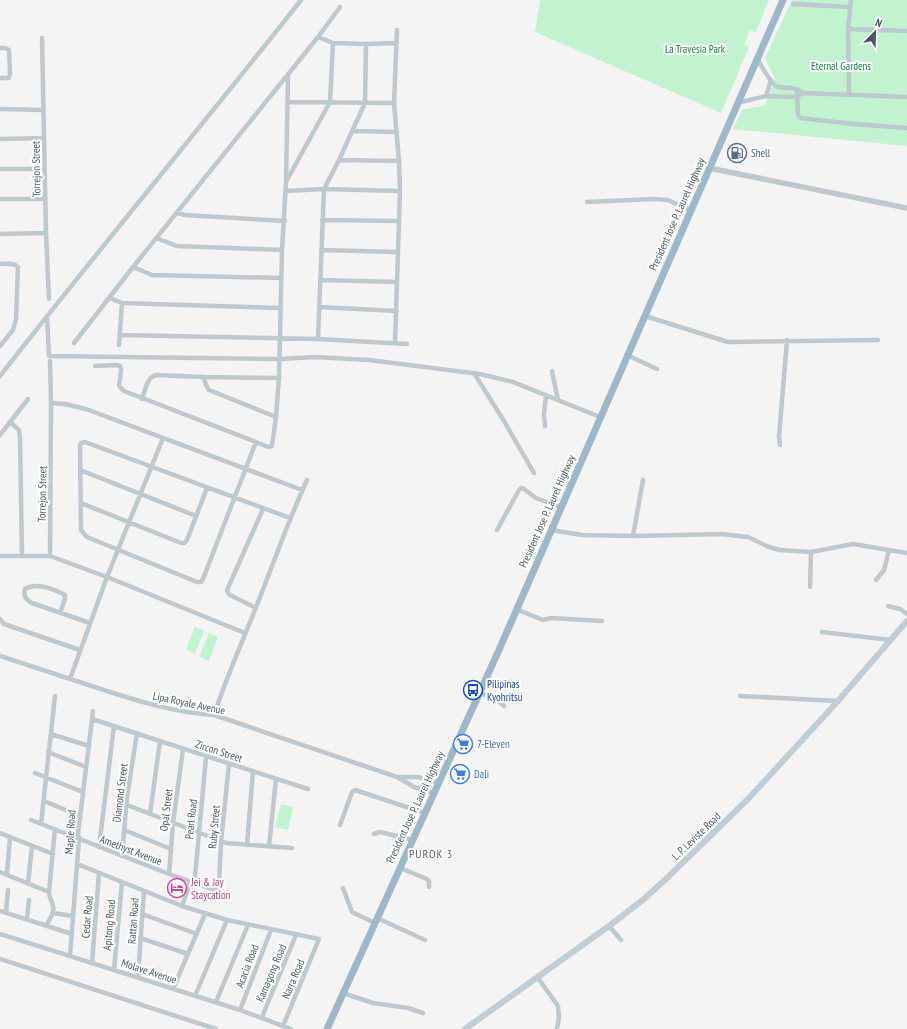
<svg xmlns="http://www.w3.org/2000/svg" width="907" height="1029" viewBox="0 0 907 1029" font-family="'PT Sans Narrow',sans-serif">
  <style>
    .green { fill: #c1f3cf }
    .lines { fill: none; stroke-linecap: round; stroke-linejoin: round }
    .minor { stroke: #bdc9cf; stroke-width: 4.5 }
    .tertiary { stroke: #bdc9cf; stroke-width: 5.5 }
    .secondary { stroke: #c0cdd7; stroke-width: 6 }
    .trunk { stroke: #9eb8ca; stroke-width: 7 }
    .labels { text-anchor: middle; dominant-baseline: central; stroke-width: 4; stroke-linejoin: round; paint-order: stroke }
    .park-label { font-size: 11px; fill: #13833f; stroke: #fff }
    .service-label { font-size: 11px; fill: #4e5e75; stroke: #fff; text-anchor: start }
    .street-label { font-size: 11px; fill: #495962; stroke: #fff }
    .transit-label { font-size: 11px; fill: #164399; stroke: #fff; text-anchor: start }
    .shop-label { font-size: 11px; fill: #366cbe; stroke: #fff; text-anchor: start }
    .hotel-label { font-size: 11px; fill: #b23c85; stroke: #fff; text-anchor: start }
    .neighbourhood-label { font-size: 12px; letter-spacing: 1px; fill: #5e6468; stroke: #fff }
  </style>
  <rect width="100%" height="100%" fill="#f5f3f3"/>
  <path class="green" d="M 540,0 L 769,0 L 756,32 L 750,30 L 744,45 L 749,47 L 721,113 L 535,32 Z
    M 792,0 L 907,0 L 907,146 L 733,129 L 742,110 L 765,105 L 775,79 L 765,58 Z
    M 195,627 L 204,631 L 195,653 L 186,650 Z
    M 209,633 L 218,637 L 209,661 L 199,657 Z
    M 281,804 L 293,807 L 288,830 L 275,827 Z"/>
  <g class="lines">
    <path class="minor" d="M 793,4 L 851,7
      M 848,29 L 907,31
      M 318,37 L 333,43 L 366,44 L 397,43
      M 42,38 L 46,233 L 49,299
      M 0,48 L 5,48 L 9,50 L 10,74 L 9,78 L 0,78
      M 757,58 C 761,65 771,85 778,87 C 785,89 793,86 800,91
      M 797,89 L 798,115 L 800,118 L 854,124 L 907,128
      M 849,94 L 848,29 L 851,0
      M 766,96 L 771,80
      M 288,102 L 394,103
      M 737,103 L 766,96 L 797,97 L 803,93 L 907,97
      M 0,109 L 43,110
      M 353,131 L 397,132
      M 0,139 L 44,138
      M 339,160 L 399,161
      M 0,169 L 44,169
      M 287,180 L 330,102 L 333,43
      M 286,191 L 324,189 L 400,191
      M 0,199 L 45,199
      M 587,202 L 653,199 L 668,200 L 690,210
      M 177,213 L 185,215 L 285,221
      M 322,220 L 399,221
      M 0,234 L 46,233
      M 156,238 L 177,246 L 282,250
      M 321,250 L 397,252
      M 0,264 C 6,264 13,262 18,267 L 16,319 L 13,330 L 0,346
      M 133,267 L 152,275 L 281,278
      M 320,280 L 397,282
      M 110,298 L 122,303 L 280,308
      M 319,307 L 397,311
      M 47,316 L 49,356 L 280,359 L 315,357 L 369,360 L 480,374 L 513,382 L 600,417
      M 645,316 L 728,342 L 878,340
      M 120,335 L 318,339 L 407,344
      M 318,339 L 324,189 L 339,160 L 365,103 L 366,44
      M 74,343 L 133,267 L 318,37 L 340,7
      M 395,343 L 400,191 L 399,161 L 394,103 L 397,30
      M 119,345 L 122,303
      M 627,355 L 657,369
      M 50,361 L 51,403 L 50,556
      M 95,366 L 117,365 L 120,366 L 121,370 L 119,386 L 124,391 L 256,442 L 268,447 L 272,446 L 276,417 L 279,378 L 282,250 L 286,182 L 288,74
      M 552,371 L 558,400
      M 474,373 L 504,421 L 534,473
      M 0,376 C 99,249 202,126 301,0
      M 203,377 L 207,387 L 209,390 L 276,417
      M 142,399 C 145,391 147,377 156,375 L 203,377 L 279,378
      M 51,403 L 65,404 L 86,409 L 302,490
      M 10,422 L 19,430 L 20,438 L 22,555
      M 545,426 L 544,414 L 546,395
      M 0,435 L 28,399
      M 256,442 L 203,579 L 201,582 L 197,582 L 87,537 L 81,530 L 80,445 L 81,443 L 85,442 L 290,518
      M 780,445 L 779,437 L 787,340
      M 80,470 L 196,516
      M 81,503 L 181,543 L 184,543 L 187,540 L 207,488
      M 497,530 L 519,490 L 521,488 L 524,489 L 536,498 L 560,507
      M 551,530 L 582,535 L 633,536 L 643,480
      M 633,536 L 722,534 L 748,537 L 769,547 L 780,550 L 811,552 L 810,587
      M 811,552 L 853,544 L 907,553
      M 0,556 L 50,556 L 107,577 L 245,633
      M 876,580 L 884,570 L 889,550
      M 888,606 L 900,609 L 907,614
      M 256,608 L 230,595 L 228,593 L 227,590 L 263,509
      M 516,609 L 543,620 L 551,618 L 602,621
      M 60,613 L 65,599 L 65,595 C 54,589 36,582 25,589 C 23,595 26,600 32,603 L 90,623
      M 0,619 L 4,624 L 80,650
      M 822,632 L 891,640
      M 0,656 C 37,668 73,680 110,692 C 145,703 178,713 214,715 L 397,777 L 414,787 L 434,793
      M 70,679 L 107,577 L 163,438
      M 480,693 L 497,700 L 504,706
      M 740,696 L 838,701
      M 214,715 C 226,678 242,643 256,607 C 273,565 288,521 307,480
      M 92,719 L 308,789
      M 51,734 L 89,746
      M 48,752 L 86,767
      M 35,773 L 83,792
      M 399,777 L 418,777 L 438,783
      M 44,801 L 80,816
      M 127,805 L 226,843 L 292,848
      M 150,814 L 160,741
      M 31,820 L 169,874 L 226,894
      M 41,824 L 55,696
      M 340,825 L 352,792 L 355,790 L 425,813
      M 124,830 L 171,849
      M 0,833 L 53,854
      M 374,834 L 380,832 L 413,840
      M 247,845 L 253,771
      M 269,846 L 276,779
      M 99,847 L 114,726
      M 122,856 L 127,797 L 137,733
      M 77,864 L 182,906 L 227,920 L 319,939 L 283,1026
      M 400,868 L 427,879 L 429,881 L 429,887
      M 0,872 L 49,892
      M 7,874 L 10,837
      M 169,874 L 173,823 L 183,749
      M 193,883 L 195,877 L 206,757
      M 28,884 L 32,846
      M 343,888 L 352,912 L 375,923
      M 218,891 L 219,885 L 221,842 L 229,764
      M 182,906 L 190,882
      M 0,911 L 72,934
      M 6,913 L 8,890
      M 53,913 L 73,916
      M 142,914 L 197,934
      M 377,918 L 425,940
      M 27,919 L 29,900
      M 46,926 C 49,920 55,913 53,906 C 52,901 49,898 49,892 L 55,829
      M 609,926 L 621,940
      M 0,934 L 240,1010 L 291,1029
      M 140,938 L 188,954
      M 70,956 L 79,839 L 78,834 L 93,711
      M 0,959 L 216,1029
      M 92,963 L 99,873
      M 114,970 L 122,882
      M 138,977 L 144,891
      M 538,978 L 558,1006 L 559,1017 L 557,1029
      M 173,989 L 205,914
      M 343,993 L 373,1003 L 408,1008 L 423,1013
      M 195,996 L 227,920
      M 216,1002 L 248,925
      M 240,1010 L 271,930
      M 262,1017 L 296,935"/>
    <path class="tertiary" d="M 709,168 L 907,208"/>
    <path class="secondary" d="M 465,1029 L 609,926 L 644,899 L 667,878 L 749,798 L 838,701 L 907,621"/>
    <path class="trunk" d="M 327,1029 L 499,650 L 783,0"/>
  </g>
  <defs>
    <symbol id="fuel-ring" viewBox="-11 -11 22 22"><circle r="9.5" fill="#fff" stroke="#5c6f8a" stroke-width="1.5"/><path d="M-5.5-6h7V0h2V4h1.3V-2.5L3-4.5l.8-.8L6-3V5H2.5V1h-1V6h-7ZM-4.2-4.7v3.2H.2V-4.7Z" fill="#5c6f8a"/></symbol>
    <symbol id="bus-ring" viewBox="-11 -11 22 22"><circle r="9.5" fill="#fff" stroke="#1a4fb4" stroke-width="1.5"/><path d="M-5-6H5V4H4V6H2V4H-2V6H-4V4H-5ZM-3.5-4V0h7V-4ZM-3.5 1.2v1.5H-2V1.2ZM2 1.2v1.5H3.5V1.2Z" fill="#1a4fb4"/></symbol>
    <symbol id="supermarket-ring" viewBox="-11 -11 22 22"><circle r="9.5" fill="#fff" stroke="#3f7fe0" stroke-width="1.5"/><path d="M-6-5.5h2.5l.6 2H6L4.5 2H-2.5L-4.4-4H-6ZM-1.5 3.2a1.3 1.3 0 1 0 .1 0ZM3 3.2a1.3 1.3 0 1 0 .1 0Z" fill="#3f7fe0"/></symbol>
    <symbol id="hotel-ring" viewBox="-11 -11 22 22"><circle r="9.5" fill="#fff" stroke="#d1479c" stroke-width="1.5"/><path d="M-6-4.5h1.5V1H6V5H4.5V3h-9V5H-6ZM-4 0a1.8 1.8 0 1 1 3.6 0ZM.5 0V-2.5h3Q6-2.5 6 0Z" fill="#d1479c"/></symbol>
  </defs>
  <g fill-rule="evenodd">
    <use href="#fuel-ring" x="726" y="142" width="22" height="22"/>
    <use href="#bus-ring" x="462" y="679" width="22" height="22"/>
    <use href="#supermarket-ring" x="452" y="733" width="22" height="22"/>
    <use href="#supermarket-ring" x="449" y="763" width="22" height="22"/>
    <use href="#hotel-ring" x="166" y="877" width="22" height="22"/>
  </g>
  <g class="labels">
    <g class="park-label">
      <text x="695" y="49">La Travesia Park</text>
      <text x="841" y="66">Eternal Gardens</text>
    </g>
    <g class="service-label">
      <text x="751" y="153">Shell</text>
    </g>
    <g class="street-label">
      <text transform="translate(36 169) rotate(-91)">Torrejon Street</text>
      <text transform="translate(677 214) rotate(-66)">President Jose P. Laurel Highway</text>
      <text transform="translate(42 494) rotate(-89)">Torrejon Street</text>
      <text transform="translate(547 511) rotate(-66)">President Jose P. Laurel Highway</text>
      <text transform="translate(189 703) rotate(12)">Lipa Royale Avenue</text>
      <text transform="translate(219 751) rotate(18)">Zircon Street</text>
      <text transform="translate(120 793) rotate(-83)">Diamond Street</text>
      <text transform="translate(415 807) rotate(-65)">President Jose P. Laurel Highway</text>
      <text transform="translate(166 810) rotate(-83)">Opal Street</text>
      <text transform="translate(191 819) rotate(-84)">Pearl Road</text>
      <text transform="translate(214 827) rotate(-85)">Ruby Street</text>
      <text transform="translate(70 832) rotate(-86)">Maple Road</text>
      <text transform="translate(696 836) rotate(-44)">L. P. Leviste Road</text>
      <text transform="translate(131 850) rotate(21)">Amethyst Avenue</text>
      <text transform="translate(87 917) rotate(-85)">Cedar Road</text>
      <text transform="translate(133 921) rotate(-86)">Rattan Road</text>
      <text transform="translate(109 925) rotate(-85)">Apitong Road</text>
      <text transform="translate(247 966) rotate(-69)">Acacia Road</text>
      <text transform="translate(149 971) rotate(18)">Molave Avenue</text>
      <text transform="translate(271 973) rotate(-67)">Kamagong Road</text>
      <text transform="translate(293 979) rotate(-67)">Narra Road</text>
    </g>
    <g class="transit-label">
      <text x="487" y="684">Pilipinas<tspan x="487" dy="13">Kyohritsu</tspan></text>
    </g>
    <g class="shop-label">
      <text x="477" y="744">7-Eleven</text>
      <text x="474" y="774">Dali</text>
    </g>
    <g class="hotel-label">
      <text x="191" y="882">Jei &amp; Jay<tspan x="191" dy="13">Staycation</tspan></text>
    </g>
    <g class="neighbourhood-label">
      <text x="431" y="853">PUROK 3</text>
    </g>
  </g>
  <g transform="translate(875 32) rotate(23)" stroke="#ffffff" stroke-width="3" paint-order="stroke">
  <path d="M0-3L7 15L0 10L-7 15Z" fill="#495962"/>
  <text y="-6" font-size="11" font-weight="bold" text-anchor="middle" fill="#495962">N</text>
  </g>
</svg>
